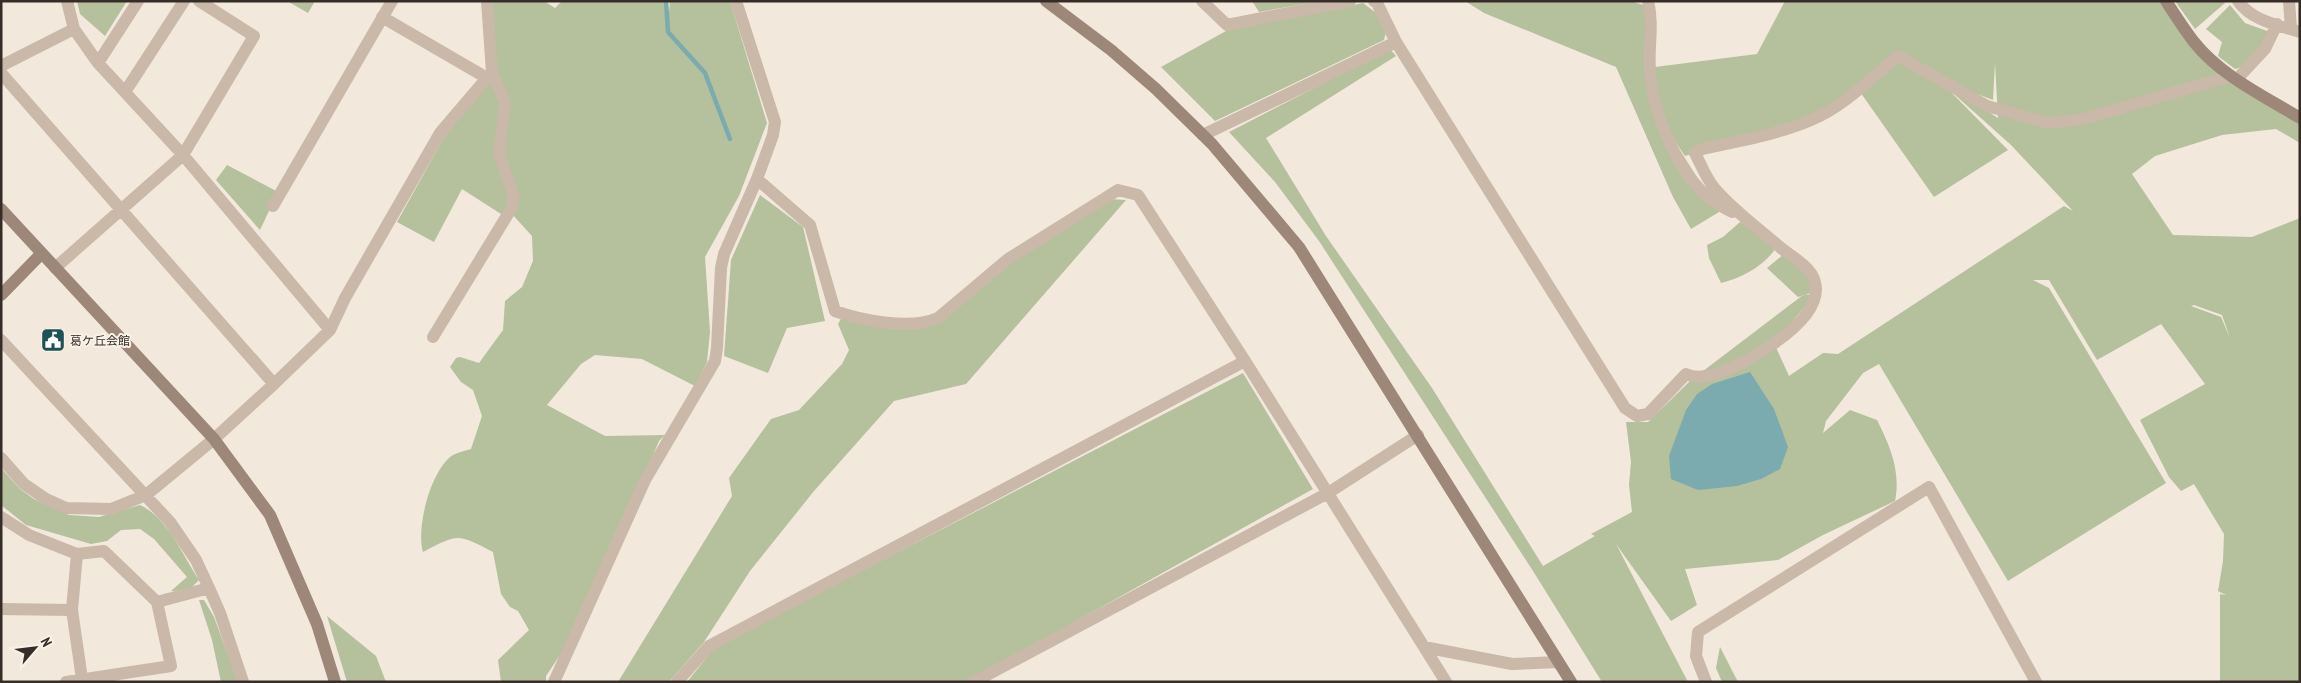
<svg xmlns="http://www.w3.org/2000/svg" width="2301" height="683" viewBox="0 0 2301 683" font-family="'PT Sans Narrow','Noto Sans JP',sans-serif">
  <style>
    .green { fill: #b4c19c; fill-rule: evenodd }
    .water { fill: #7babae }
    .lines { fill: none; stroke-linecap: round; stroke-linejoin: round }
    .stream { stroke: #7babae; stroke-width: 4.5 }
    .street { stroke: #cab8a8; stroke-width: 12 }
    .secondary { stroke: #9d8779; stroke-width: 12 }
    .labels { text-anchor: middle; dominant-baseline: central; stroke-width: 4; stroke-linejoin: round; paint-order: stroke }
    .poi-label { font-size: 12px; fill: #362d28; stroke: #f9f2e8; text-anchor: start }
  </style>
  <rect width="100%" height="100%" fill="#f2e8dc"/>
  <path class="green" d="M 77,1 L 127,1 L 105,36 L 80,14 Z
    M 287,1 L 315,1 L 308,13 Z
    M 487,1 L 544,1 L 555,8 L 562,1 L 667,1 L 668,23 L 670,1 L 730,1 L 767,123 L 739,196 L 705,257 L 710,332 L 707,362 L 695,386 L 642,359 L 595,355 L 581,364 L 547,405 L 605,436 L 665,435 L 659,441 L 582,622 L 546,676 L 546,682 L 501,682 L 498,660 L 529,630 L 518,611 L 510,607 L 501,594 L 493,552 C 457,534 460,533 423,552 C 416,528 430,475 449,458 C 454,453 464,451 471,449 L 482,416 L 473,390 L 461,382 L 450,367 L 456,358 L 460,357 L 479,363 L 503,330 L 505,301 L 522,287 L 533,261 L 532,236 L 511,213 L 501,214 L 462,189 L 434,242 L 397,222 L 446,134 L 492,72 Z
    M 1252,1 L 1321,1 L 1259,12 Z
    M 1465,1 L 1630,1 L 1650,7 L 1655,67 L 1757,54 L 1785,1 L 2163,1 L 2194,46 L 2300,123 L 2300,143 L 2276,129 L 2222,135 L 2155,156 L 2132,174 L 2173,235 L 2252,237 L 2300,218 L 2300,682 L 2220,682 L 2220,594 L 2226,595 L 2218,591 L 2223,561 L 2224,534 L 2194,484 L 2181,491 L 2169,477 L 2140,420 L 2205,384 L 2161,324 L 2097,360 L 2049,280 L 2033,280 L 2049,288 L 2166,483 L 2008,581 L 1879,364 L 1863,373 L 1826,421 L 1823,433 L 1850,410 L 1877,420 C 1890,446 1901,471 1895,501 L 1823,535 L 1778,560 L 1685,569 L 1697,605 L 1671,621 L 1616,544 L 1688,682 L 1602,682 L 1533,571 L 1319,241 L 1275,182 L 1229,132 L 1390,49 L 1396,56 L 1266,138 L 1326,236 L 1432,388 L 1543,566 L 1595,536 L 1591,534 L 1632,512 L 1629,485 L 1631,462 L 1626,422 L 1648,422 L 1690,381 L 1803,295 L 1816,294 L 1774,343 L 1789,376 L 1823,353 L 1838,354 L 2064,206 L 2073,211 L 2011,145 L 1945,86 L 2008,150 L 1934,197 L 1858,89 L 1811,120 L 1685,156 L 1662,122 L 1719,212 L 1691,229 L 1673,197 L 1616,67 L 1484,13 ZM 1995,63 L 1998,118 L 1938,79 L 1993,100 ZM 2194,305 L 2222,315 L 2230,338 L 2221,317 L 2191,306 Z
    M 2175,1 L 2224,1 L 2225,3 L 2195,29 Z
    M 1363,3 L 1376,13 L 1386,32 L 1384,40 L 1215,121 L 1161,67 L 1226,31 Z
    M 2230,5 L 2245,23 L 2270,32 C 2262,46 2251,66 2235,69 L 2218,56 L 2222,42 L 2206,29 Z
    M 227,165 L 278,192 L 260,230 L 216,180 Z
    M 760,195 L 803,227 L 825,321 L 787,328 L 768,373 L 724,356 L 731,260 Z
    M 1109,199 L 1126,200 L 966,384 L 894,401 L 814,491 L 750,571 L 704,642 L 669,682 L 618,682 L 732,496 L 729,478 L 771,419 L 799,410 L 842,364 L 849,350 L 838,324 L 842,317 L 925,327 L 1009,262 Z
    M 1740,222 L 1755,229 L 1776,248 C 1764,266 1742,278 1721,283 L 1709,258 L 1707,245 L 1723,237 Z
    M 1784,254 L 1812,272 L 1814,292 L 1798,297 L 1767,268 Z
    M 1243,373 L 1313,489 L 967,682 L 687,682 L 715,647 Z
    M 1,468 L 20,489 L 34,499 L 69,515 L 99,517 L 140,505 C 168,518 183,556 199,580 L 189,590 L 171,591 L 187,577 L 154,539 L 140,529 L 121,530 L 107,541 L 91,544 L 26,525 L 1,505 Z
    M 199,600 L 204,600 L 214,617 L 238,682 L 221,682 L 212,640 Z
    M 327,616 L 376,656 L 386,682 L 347,682 Z
    M 1720,647 L 1738,682 L 1722,682 L 1716,668 Z"/>
  <path class="water" d="M 1750,372 L 1774,409 L 1788,447 L 1780,469 L 1761,479 L 1737,486 L 1698,490 L 1671,479 L 1669,456 L 1686,410 L 1697,394 L 1712,384 Z"/>
  <g class="lines">
    <path class="stream" d="M 666,1 L 668,32 L 705,73 L 730,139"/>
    <path class="street" d="M 67,1 L 74,29 L 98,63 L 183,155 L 330,330
      M 1202,1 L 1227,25 L 1350,1
      M 1374,1 L 1377,3 L 1396,42 L 1625,408 L 1637,416 L 1648,414 L 1686,374 C 1704,383 1731,368 1747,360 C 1772,346 1827,313 1814,279 C 1809,266 1791,256 1781,248 C 1759,229 1734,211 1715,189 C 1707,180 1701,165 1695,153 L 1702,149 C 1738,141 1776,135 1811,120 C 1844,106 1870,79 1898,56 L 1987,106 L 2048,123 L 2083,119 L 2231,76
      M 1648,1 C 1654,25 1648,46 1650,70 C 1652,112 1677,171 1709,198 C 1716,203 1724,208 1732,212
      M 2238,1 C 2252,21 2278,25 2300,32
      M 2289,1 L 2291,29
      M 382,17 L 487,78
      M 98,63 L 138,1
      M 1,66 L 74,29
      M 1,73 L 274,384
      M 2237,79 L 2265,49 L 2277,24
      M 125,92 L 184,1
      M 1203,135 L 1396,42
      M 757,179 L 810,225 L 835,311 C 862,321 911,330 938,318 L 1008,259 L 1118,190 L 1138,195 L 1245,361 L 1446,682
      M 273,206 L 392,1
      M 55,268 L 183,155 L 254,36 L 199,1
      M 433,337 L 511,209 L 514,196 L 499,154 L 505,102 L 492,72
      M 1,340 L 170,522 L 196,560 L 209,588 L 220,613 L 243,682
      M 1,458 L 24,484 L 46,499 L 66,508 L 111,509 L 146,495 L 214,439 L 274,384 L 330,330 L 345,298 L 440,133 L 492,72 L 487,1
      M 1,517 L 29,535 L 77,554 L 104,551 L 157,602 L 171,666 L 66,682
      M 77,554 L 72,610 L 82,679
      M 157,602 L 209,588
      M 1,609 L 72,610
      M 1424,647 L 1512,664 L 1558,662
      M 554,682 L 645,480 L 715,361 L 717,348 L 721,268 L 724,254 L 757,179 L 773,135 L 775,122 L 736,1
      M 677,682 L 709,646 L 1245,361
      M 974,682 L 1328,493 L 1418,435
      M 1706,682 L 1696,656 L 1698,632 L 1929,487 L 2036,682"/>
    <path class="secondary" d="M 1046,1 L 1111,50 L 1156,89 L 1212,144 L 1299,247 L 1571,682
      M 2166,1 C 2175,15 2184,29 2194,42 C 2221,76 2264,96 2300,118
      M 1,209 L 214,439 L 270,515 L 317,624 L 335,682
      M 1,295 L 41,254"/>
  </g>
  <defs>
    <symbol id="civic-square" viewBox="-11 -11 22 22"><rect x="-9" y="-9" width="18" height="18" rx="4" fill="#1e5257" stroke="#f9f2e8"/><path d="M-.6-6.5H3V-4.5H.6V-3L4-1V1h2V6H-6V1h2V-1L-.6-3ZM-1.2 2.5V6h2.4V2.5Z" fill="#fff"/></symbol>
  </defs>
  <g fill-rule="evenodd">
    <use href="#civic-square" x="39" y="326" width="28" height="28"/>
  </g>
  <g class="labels">
    <g class="poi-label">
      <text x="70" y="340">葛ケ丘会館</text>
    </g>
  </g>
  <rect width="2301" height="683" fill="none" stroke="#362d28" stroke-width="5"/>
  <g transform="translate(35 648) rotate(62)" stroke="#f9f2e8" stroke-width="4" paint-order="stroke">
  <path d="M0-4L9 19L0 12L-9 19Z" fill="#362d28"/>
  <text y="-8" font-size="14" font-weight="bold" text-anchor="middle" fill="#362d28">N</text>
  </g>
</svg>
